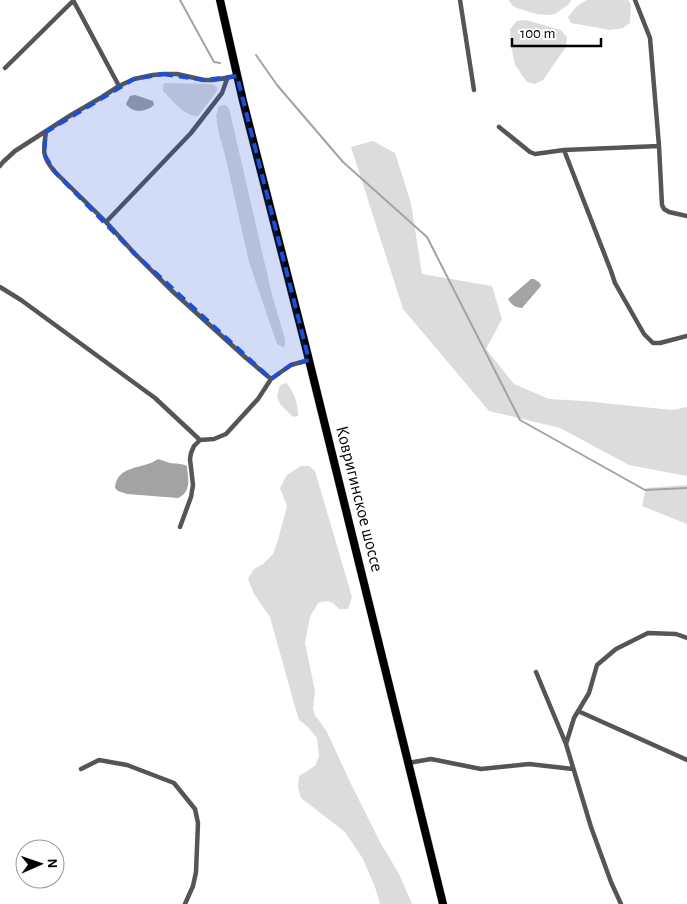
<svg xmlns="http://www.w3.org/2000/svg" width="687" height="904" viewBox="0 0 687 904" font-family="'Alegreya Sans',sans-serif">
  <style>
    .green { fill: #dcdcdc }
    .water { fill: #a3a3a3 }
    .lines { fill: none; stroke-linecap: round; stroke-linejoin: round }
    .stream { stroke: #a3a3a3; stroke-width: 2 }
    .primary-casing { stroke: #dbdbdb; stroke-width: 9 }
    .street { stroke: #555; stroke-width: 4.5 }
    .primary { stroke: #000; stroke-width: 8 }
    .marked { fill: #1d4ed8; fill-opacity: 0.2; stroke: #1d4ed8; stroke-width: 4; stroke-dasharray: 10 6; stroke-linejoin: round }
    .labels { text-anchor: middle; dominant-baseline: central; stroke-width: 4; stroke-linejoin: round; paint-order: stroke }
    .street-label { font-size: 18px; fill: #000; stroke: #fff }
  </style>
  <rect width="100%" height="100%" fill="#fff"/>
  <path class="green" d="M 509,0 L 571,0 L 569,4 L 555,14 L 549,15 L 536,14 L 514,7 L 509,1 Z
    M 587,0 L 628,0 L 631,5 L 630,23 L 623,28 L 610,30 L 571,23 L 568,17 L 577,6 Z
    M 526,20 L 561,30 L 567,37 L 566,47 L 543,80 L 535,84 L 527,82 L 515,65 L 511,46 L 510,29 L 517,21 Z
    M 164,83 L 211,84 L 217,87 L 217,91 L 198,116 C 185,117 172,100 163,91 L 163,87 Z
    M 225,105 L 229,108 L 272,295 L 285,339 L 285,346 L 283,347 L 277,344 L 249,262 L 225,155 L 219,134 L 216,116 L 219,106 Z
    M 373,141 L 395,153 L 411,203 L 422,274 L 492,286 L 502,319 L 486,349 L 514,384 L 549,399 L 584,401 L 672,410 L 687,407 L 687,476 L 629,465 L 560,428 L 489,411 L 403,309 L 351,147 Z
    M 286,383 C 293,388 299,407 298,416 L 293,417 L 280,404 L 277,396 L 280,385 Z
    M 301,466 L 309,466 L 315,471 L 352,597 L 348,609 L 339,609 L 333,603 L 327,601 L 318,603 L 310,617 L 305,643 L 315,691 L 314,701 L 313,708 L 315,716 L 318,719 L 327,732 L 350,782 L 380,842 L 399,874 L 412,904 L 380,904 L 375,887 L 363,859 L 345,832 L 301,798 L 298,788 L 299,776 L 315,766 L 319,756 L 317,738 L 307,726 L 299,720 L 295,707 L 270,617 L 254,594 L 248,579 L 254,569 L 263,564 L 273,554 L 278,540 L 287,506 L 280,488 L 287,475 Z
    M 687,485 L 687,524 L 642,506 L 646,488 Z"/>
  <path class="water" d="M 135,95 L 153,101 L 154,105 C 146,112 133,114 126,104 L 130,96 Z
    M 531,279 L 534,279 L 540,283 L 541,286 L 522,308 C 515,308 511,304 508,299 Z
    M 158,459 C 162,460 166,462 170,463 C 176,464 181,463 187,466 C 188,478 192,492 178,498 L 127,494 L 118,491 L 115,488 C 117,464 143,470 158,459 Z"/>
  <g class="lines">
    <path class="stream" d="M 180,0 L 214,62 L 220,63
      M 256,55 L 277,85 L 343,162 L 427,237 L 520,420 L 645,490 L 687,488"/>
    <defs>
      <path id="primary" d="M 220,0 L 243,101 L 305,344 L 443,904"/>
    </defs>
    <use href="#primary" class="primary-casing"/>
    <path class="street" d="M 73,0 L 119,86
      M 460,0 L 474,90
      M 635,0 L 650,38 L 659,146 L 662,205 L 664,209 L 669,212 L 687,216
      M 5,68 L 73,1
      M 499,127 L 530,152 L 535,154 L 564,150 L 659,146
      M 46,132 C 43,151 42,157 55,172 L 106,222 L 135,254 L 171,290 L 246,358 L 271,379
      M 564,150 L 611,271 L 615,283 L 644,334 L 653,343 L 660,343 L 687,336
      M 0,166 L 3,162 L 15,151 L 71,115 L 102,97 L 119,86 L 134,79 L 153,75 L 163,74 L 177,74 L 204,80 L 213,80 L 237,76
      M 106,222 L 191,133 L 222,93 L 227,79
      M 0,287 L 21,300 L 155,398 L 200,440
      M 180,527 L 191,497 L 193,485 L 190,459 L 191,453 L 194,446 L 200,440 L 214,439 L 226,434 L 258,399 L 271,379 L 291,365 L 309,360
      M 536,672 L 566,744 L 591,827 L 611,882 L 621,904
      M 578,711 L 687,760
      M 566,744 L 574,718 L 589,693 L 597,665 L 616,649 L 648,633 L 676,634 L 687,638
      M 408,763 L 431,759 L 481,769 L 529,764 L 573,769
      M 81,769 L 99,760 L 127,765 L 174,783 L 195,809 L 198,823 L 196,872 L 193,886 L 185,904"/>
    <use href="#primary" class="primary"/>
  </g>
  <path class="marked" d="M 163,74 L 204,80 L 237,76 L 309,360 L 291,365 L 271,379 L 135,254 L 55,172 L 44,154 L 46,132 L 134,79 Z"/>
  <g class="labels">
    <g class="street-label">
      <text transform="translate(359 499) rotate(76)">Ковригинское шоссе</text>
    </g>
  </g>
  <g transform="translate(40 864) rotate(88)"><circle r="24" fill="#ffffff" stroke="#999999"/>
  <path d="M0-4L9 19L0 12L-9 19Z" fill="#000000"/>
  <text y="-8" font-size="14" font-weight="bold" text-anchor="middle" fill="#000000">N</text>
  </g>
  <path d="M512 38v8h89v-8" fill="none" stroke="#000000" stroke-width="2.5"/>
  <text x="520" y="38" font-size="15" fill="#000000" stroke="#ffffff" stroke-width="4" paint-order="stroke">100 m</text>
</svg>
